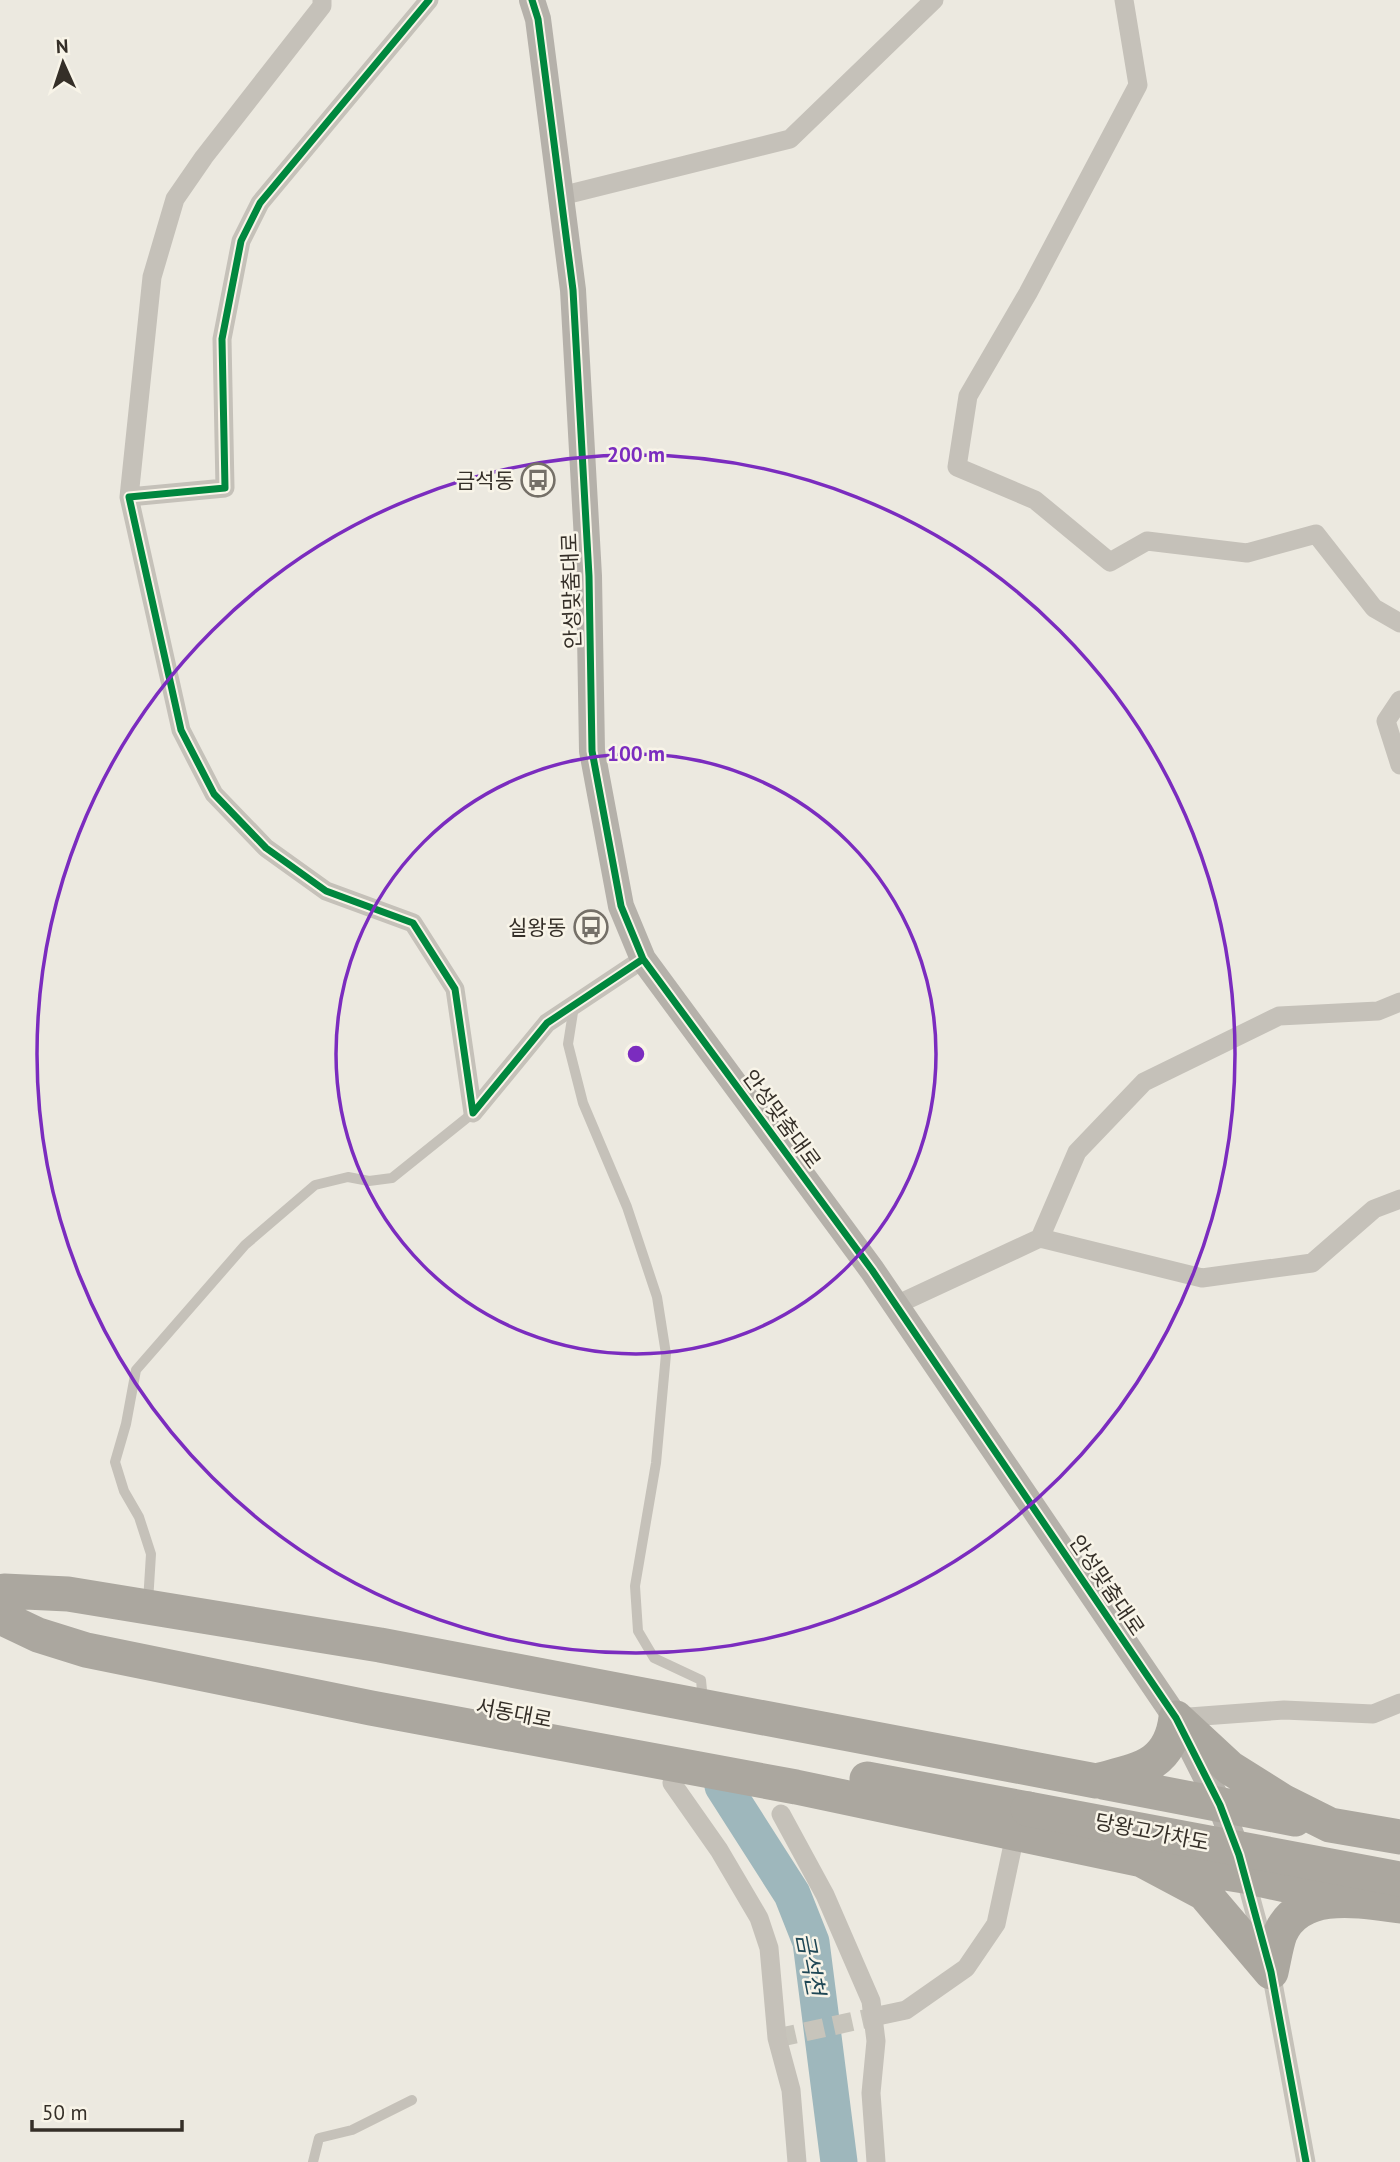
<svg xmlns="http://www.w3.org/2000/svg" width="1400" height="2162" viewBox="0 0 1400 2162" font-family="'PT Sans','Noto Sans KR',sans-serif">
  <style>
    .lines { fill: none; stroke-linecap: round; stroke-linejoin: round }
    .river { stroke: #9eb7bc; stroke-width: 37 }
    .street-tunnel { stroke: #c7c4bb; stroke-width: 19; stroke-dasharray: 19 10; stroke-linecap: butt }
    .lane { stroke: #c5c1b9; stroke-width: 10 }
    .street { stroke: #c5c1b9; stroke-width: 19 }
    .secondary { stroke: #b5b1aa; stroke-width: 26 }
    .highway { stroke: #aba79f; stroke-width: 35 }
    .highway-bridge { stroke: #aba79f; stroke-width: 35 }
    .cycleway-casing { stroke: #f8f4e8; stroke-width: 11 }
    .cycleway { stroke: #00873e; stroke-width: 7 }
    .ring { fill: none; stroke: #7b2cbf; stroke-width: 3.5 }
    .labels { text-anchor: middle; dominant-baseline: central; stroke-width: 5; stroke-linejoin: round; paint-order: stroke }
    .poi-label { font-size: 21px; fill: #352f28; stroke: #f8f4e8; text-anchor: end }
    .street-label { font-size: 21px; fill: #352f28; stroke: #f8f4e8 }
    .water-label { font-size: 23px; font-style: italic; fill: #1f4755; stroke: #f8f4e8 }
    .centre { fill: #7b2cbf; stroke: #f8f4e8; stroke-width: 3.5 }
    .ring-label { font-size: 21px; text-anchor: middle; font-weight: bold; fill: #7b2cbf; stroke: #f8f4e8; stroke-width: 5; stroke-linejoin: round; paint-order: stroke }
  </style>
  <rect width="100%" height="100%" fill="#ece9e0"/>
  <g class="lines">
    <path class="river" d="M 723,1786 L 792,1894 L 811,1942 L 839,2162"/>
    <path class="street-tunnel" d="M 777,2038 L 873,2017"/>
    <path class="lane" d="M 574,1006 L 568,1044 L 583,1103 L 627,1207 L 657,1297 L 666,1354 L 656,1463 L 635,1586 L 638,1631 L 654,1658 L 701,1680 L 703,1701
      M 148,1602 L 151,1554 L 139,1517 L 124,1491 L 115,1462 L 126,1424 L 136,1370 L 245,1245 L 315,1185 L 348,1177 L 369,1181 L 392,1178 L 473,1113
      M 313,2162 L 319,2138 L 352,2130 L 412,2100"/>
    <path class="street" d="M 429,0 L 260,203 L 241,241 L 222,339 L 225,488 L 129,497 L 181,730 L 214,794 L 266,848 L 326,891 L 413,923 L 455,989 L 473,1113 L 547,1023 L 643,959
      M 1124,0 L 1138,85 L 1028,293 L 968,396 L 957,467 L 1035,500 L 1110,562 L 1147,541 L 1247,553 L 1316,534 L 1374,608 L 1400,623
      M 561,196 L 790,139 L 934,0
      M 129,497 L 152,277 L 175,199 L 204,157 L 322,6 L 322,0
      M 1400,700 L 1386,721 L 1400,765
      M 1040,1238 L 1202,1278 L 1312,1263 L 1374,1209 L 1400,1199
      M 896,1305 L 1040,1238 L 1077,1152 L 1144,1082 L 1279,1016 L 1378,1011 L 1400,1002
      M 1176,1718 L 1284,1710 L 1373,1714 L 1400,1703
      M 672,1783 L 719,1850 L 759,1918 L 769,1948 L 777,2038 L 791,2090 L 797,2162
      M 781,1814 L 825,1895 L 871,2001 L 876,2041 L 871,2093 L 876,2162
      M 1243,1869 L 1271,1972 L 1306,2162
      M 873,2017 L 906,2010 L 966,1968 L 996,1924 L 1015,1835"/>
    <path class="secondary" d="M 532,0 L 538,19 L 573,290 L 589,576 L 592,751 L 621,906 L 643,959 L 872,1270 L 1176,1718 L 1220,1805 L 1239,1855"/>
    <path class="highway" d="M 4,1591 L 68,1594 L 380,1645 L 1096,1781 C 1137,1770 1170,1767 1176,1718
      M 0,1617 L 38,1635 L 86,1650 L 371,1708 L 796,1787 L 1142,1860 L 1204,1893 L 1271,1972
      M 1176,1718 L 1230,1768 L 1284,1802 L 1330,1825 L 1400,1837
      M 867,1779 L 1028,1809
      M 1103,1782 L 1295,1819
      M 1170,1864 L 1244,1876 L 1350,1899
      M 1271,1972 C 1274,1959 1276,1945 1280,1934 C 1300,1888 1362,1901 1400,1906"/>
    <path class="highway-bridge" d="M 1028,1809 L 1400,1879"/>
    <defs>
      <path id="cycleway" d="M 429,0 L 260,203 L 241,241 L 222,339 L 225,488 L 129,497 L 181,730 L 214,794 L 266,848 L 326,891 L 413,923 L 455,989 L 473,1113 L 547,1023 L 643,959
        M 532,0 L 538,19 L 573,290 L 589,576 L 592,751 L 621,906 L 643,959 L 872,1270 L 1176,1718 L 1220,1805 L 1239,1855 L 1271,1972 L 1306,2162"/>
    </defs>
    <use href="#cycleway" class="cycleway-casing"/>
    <use href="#cycleway" class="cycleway"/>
  </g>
  <g class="ring">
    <circle cx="636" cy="1054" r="300"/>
    <circle cx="636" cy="1054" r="599"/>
  </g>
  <defs>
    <symbol id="bus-ring" viewBox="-11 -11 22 22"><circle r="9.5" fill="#f8f4e8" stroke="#757068" stroke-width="1.5"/><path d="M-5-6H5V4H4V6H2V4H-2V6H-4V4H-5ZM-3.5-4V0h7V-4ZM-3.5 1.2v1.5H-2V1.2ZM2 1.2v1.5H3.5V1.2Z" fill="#757068"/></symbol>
  </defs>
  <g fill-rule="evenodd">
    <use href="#bus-ring" x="519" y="461" width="38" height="38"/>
    <use href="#bus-ring" x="572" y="908" width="38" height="38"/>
  </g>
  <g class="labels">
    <g class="poi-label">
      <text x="514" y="480">금석동</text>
      <text x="566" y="927">실왕동</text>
    </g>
    <g class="street-label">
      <text transform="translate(571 591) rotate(-92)">안성맞춤대로</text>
      <text transform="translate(782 1119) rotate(54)">안성맞춤대로</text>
      <text transform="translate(1107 1585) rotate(56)">안성맞춤대로</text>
      <text transform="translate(514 1713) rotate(11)">서동대로</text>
      <text transform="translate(1152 1832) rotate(11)">당왕고가차도</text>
    </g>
    <g class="water-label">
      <text transform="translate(811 1964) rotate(79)">금석천</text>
    </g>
  </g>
  <circle cx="636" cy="1054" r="10" class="centre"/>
  <g class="ring-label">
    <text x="636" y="462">200 m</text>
    <text x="636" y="761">100 m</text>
  </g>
  <g transform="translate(63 63) rotate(357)" stroke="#f8f4e8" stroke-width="5" paint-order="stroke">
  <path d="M0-5L12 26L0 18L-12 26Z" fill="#352f28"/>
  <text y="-10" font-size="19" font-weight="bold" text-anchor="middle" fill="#352f28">N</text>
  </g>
  <path d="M32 2120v10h150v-10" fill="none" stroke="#352f28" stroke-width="3.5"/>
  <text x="42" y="2120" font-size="21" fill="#352f28" stroke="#f8f4e8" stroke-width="5" paint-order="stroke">50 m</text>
</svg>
